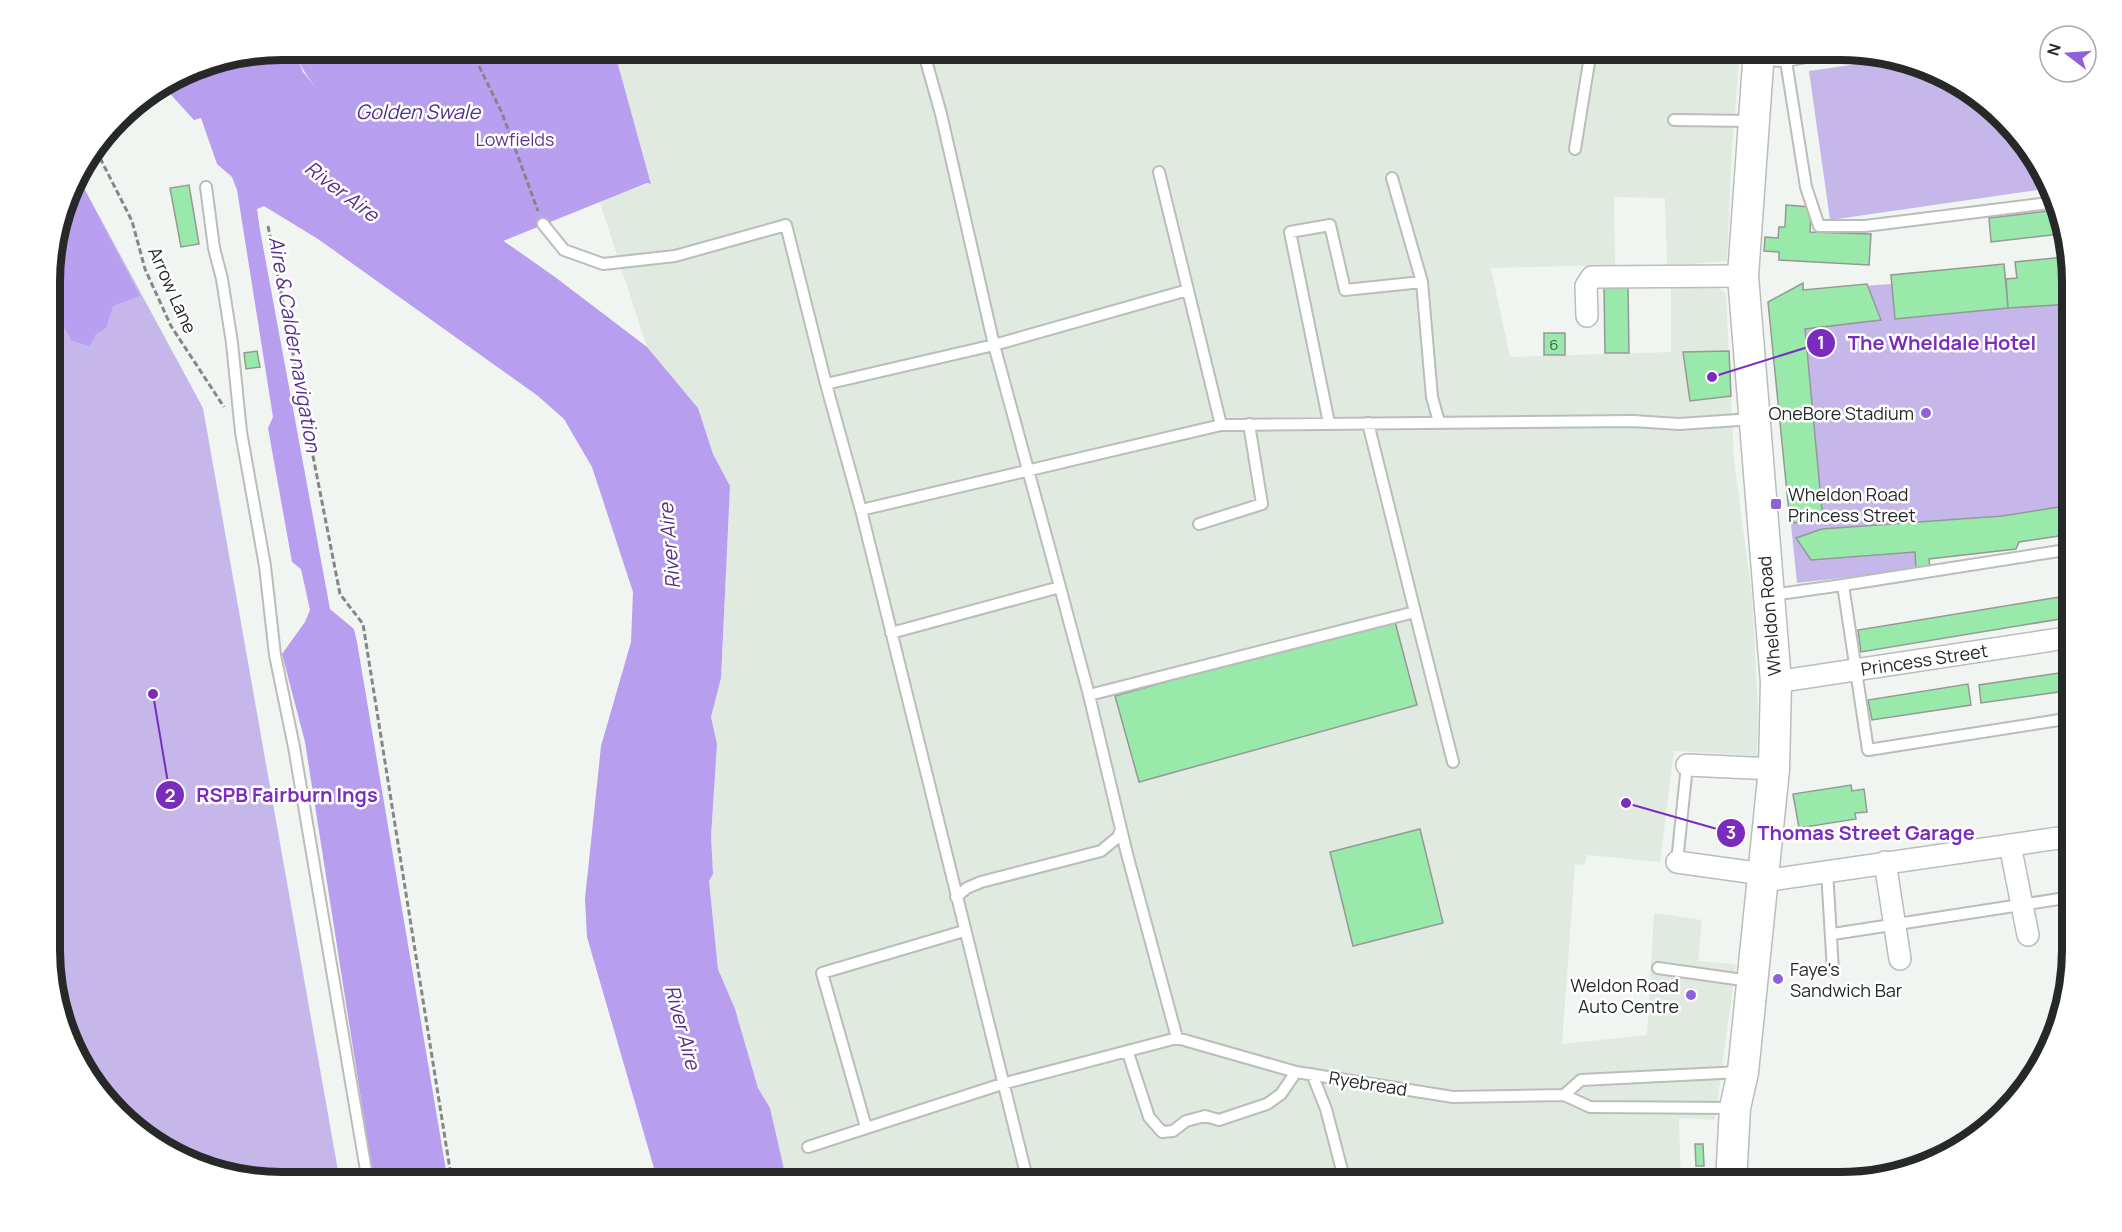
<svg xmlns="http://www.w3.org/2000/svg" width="2122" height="1232" viewBox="0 0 2122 1232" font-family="Manrope,sans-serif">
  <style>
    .built { fill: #e0eae1 }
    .green { fill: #c6b7eb }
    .forest { fill: #b99ff0 }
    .water { fill: #b79eef }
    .building { fill: #99e9aa; stroke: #959996; stroke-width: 1.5 }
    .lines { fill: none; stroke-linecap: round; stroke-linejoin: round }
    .lane-casing { stroke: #babdba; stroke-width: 14 }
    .street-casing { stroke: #babdba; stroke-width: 24 }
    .secondary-casing { stroke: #babdba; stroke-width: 33 }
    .path { stroke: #848785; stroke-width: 3; stroke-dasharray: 6 3; stroke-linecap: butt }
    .lane { stroke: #fff; stroke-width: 10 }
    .street { stroke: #fff; stroke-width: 21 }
    .secondary { stroke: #fff; stroke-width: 30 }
    .poi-dot { fill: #8e60da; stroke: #fff; stroke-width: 2 }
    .labels { text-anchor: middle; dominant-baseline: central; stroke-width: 5; stroke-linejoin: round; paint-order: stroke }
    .number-label { font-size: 15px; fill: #445948 }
    .park-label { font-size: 18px; fill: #5c3895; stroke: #fff }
    .street-label { font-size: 18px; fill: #272928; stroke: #fff }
    .poi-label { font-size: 18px; fill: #272928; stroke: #fff; text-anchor: end }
    .water-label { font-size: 20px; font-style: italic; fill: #56308e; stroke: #fff }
    .rim { fill: none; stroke: #272928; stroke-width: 8 }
    .leader { fill: none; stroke: #7b2cbf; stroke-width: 2 }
    .callout-dot { fill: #7b2cbf; stroke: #fff; stroke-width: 2 }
    .mark-label { font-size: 18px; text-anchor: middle; font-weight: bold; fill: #fff }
    .callout-label { font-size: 20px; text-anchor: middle; font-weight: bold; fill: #7b2cbf; stroke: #fff; stroke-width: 5; stroke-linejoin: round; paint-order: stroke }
  </style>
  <rect width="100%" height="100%" fill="#f1f5f2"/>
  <path class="built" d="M 614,50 L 1740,50 L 1732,148 L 1727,261 L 1667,266 L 1665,198 L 1614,197 L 1615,265 L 1491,268 L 1510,357 L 1671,352 L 1671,287 L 1717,286 L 1726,294 L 1734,459 L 1752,596 L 1758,711 L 1757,756 L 1674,751 L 1660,862 L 1587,855 L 1585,865 L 1575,864 L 1562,1044 L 1647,1035 L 1654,913 L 1702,920 L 1698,961 L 1736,964 L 1715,1120 L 1679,1118 L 1681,1182 L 1402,1182 L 1329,1172 L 1260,1182 L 787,1182 L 770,1108 L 758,1088 L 735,1009 L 718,968 L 709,881 L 713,873 L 711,836 L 717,744 L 711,717 L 721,678 L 730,486 L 713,454 L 698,408 L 647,347 L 599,200 L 651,183 Z"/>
  <path class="green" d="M 1900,58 L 1956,81 L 2033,153 L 2051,188 L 1830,220 L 1809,71 Z
    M 77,175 L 203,408 L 340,1182 L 282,1182 L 222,1174 L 166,1151 L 89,1079 L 51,980 L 51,252 Z
    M 2064,257 L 2065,274 L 2072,274 L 2072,534 L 2020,542 L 2016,549 L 1929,559 L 1930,568 L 1797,583 L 1768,302 L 1803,283 L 1804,290 L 1891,284 L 1891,275 L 2004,264 L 2006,279 L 2016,278 L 2015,262 Z"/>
  <path class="forest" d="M 293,50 L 614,50 L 651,184 L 647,183 L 503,241 C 435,192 327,128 293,50 Z
    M 77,175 L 140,296 L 113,306 L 106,328 L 95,335 L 90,346 L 72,341 L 59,318 L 51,316 L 51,252 Z"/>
  <path class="water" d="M 282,50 L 293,50 L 303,72 L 325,99 L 364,137 L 414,178 L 555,277 L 647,347 L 698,408 L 713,454 L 730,486 L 721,678 L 711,717 L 717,744 L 711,836 L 713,874 L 709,881 L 718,969 L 735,1009 L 758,1088 L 770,1108 L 787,1182 L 658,1182 L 587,937 L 585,899 L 601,746 L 631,642 L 633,592 L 592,467 L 564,419 L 538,396 L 318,239 L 264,206 L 257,209 L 260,230 L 330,609 L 354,629 L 357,642 L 448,1182 L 374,1182 L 305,742 L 282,654 L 305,622 L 310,610 L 301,569 L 292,562 L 268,428 L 273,417 L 237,190 L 232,177 L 217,164 L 201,118 L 194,120 L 163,86 L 194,67 Z
    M 317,50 L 392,50 L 418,72 L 442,83 L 527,209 L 505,214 L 395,140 L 325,63 Z
    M 1329,1172 L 1402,1182 L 1260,1182 Z"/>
  <path class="building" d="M 189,185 L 199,244 L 181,247 L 170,188 Z
    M 1786,205 L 1811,207 L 1810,232 L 1871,234 L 1869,265 L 1779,260 L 1779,252 L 1764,251 L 1765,237 L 1778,238 L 1779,227 L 1785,227 Z
    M 2057,210 L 2060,234 L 1991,242 L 1989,218 Z
    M 2064,257 L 2065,275 L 2072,274 L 2072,304 L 2008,308 L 2006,279 L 2017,278 L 2015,262 Z
    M 2004,264 L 2008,308 L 1895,319 L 1891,275 Z
    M 1803,283 L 1803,290 L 1867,284 L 1881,320 L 1805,329 L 1823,521 L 1790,523 L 1768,302 Z
    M 1604,287 L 1628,287 L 1629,353 L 1605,353 Z
    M 1544,333 L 1565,333 L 1565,355 L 1544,355 Z
    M 257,351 L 260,367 L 246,369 L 244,353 Z
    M 1729,351 L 1731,396 L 1690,401 L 1683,352 Z
    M 2072,505 L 2072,534 L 2019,542 L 2016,549 L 1929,559 L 1930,568 L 1916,569 L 1915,552 L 1811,560 L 1796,538 L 1822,529 L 2002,516 Z
    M 2072,595 L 2072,617 L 1861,652 L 1858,630 Z
    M 1394,618 L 1417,705 L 1139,782 L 1115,696 Z
    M 2072,671 L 2072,690 L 1981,703 L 1979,685 Z
    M 1968,684 L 1971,705 L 1872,720 L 1868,700 Z
    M 1851,785 L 1852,791 L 1864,789 L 1867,812 L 1855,813 L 1856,819 L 1799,828 L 1793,794 Z
    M 1420,829 L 1443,923 L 1353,946 L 1330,852 Z
    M 1695,1144 L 1703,1144 L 1704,1166 L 1696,1166 Z"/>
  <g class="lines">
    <defs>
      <path id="lane" d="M 1421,52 L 1464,50
        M 1761,60 L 1786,61 L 1843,50
        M 1786,61 L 1806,187 L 1819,226 L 1865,226 L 2057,202
        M 1674,120 L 1752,121
        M 1575,149 L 1591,50
        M 1159,172 L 1221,425
        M 1392,178 L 1422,282 L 1432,397 L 1439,422
        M 206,187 L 214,248 L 222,279 L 232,343 L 241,432 L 265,566 L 275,655 L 294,747 L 368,1182
        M 543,224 L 564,250 L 603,264 L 675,256 L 786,225 L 826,384 L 861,510
        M 826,384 L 994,345 L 941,114 L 923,50
        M 1329,423 L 1290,232 L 1330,225 L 1345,290 L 1422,282
        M 1199,524 L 1262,504 L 1249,424
        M 2072,549 L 1843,585 L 1868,750 L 2072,718
        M 1060,587 L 994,345 L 1188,290
        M 1772,595 L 1843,585
        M 1415,612 L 1453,762
        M 891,633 L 1060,587 L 1089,695 L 1415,612 L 1368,423
        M 1089,695 L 1127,854 L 1177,1038
        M 1677,862 L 1687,765
        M 1827,871 L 1833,971
        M 956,897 L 967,888 L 981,882 L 1101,851 L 1118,837 L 1121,830
        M 1833,934 L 2072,897
        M 1658,968 L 1750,981
        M 1177,1038 L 1296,1072 L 1453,1097 L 1564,1095 L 1590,1107 L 1734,1108
        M 1128,1053 L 1149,1117 L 1162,1132 L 1173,1131 L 1186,1121 L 1205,1116 L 1219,1120 L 1267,1104 L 1281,1094 L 1296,1072
        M 1312,1074 L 1326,1109 L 1345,1182
        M 1564,1095 L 1581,1080 L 1741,1072
        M 866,1127 L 822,973 L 964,931
        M 808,1147 L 1002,1084 L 1177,1038
        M 1028,1182 L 861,510 L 1221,425 L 1633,421 L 1679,424 L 1753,419"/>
      <g id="street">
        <path d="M 1587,316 L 1586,286 L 1592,277 L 1743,276"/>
        <path id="s1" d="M 1776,682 L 2072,637"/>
        <path d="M 1687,765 L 1774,769"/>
        <path d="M 2010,845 L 2028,935"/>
        <path d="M 1677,862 L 1763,874"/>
        <path d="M 1885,862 L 1900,959"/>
        <path d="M 1763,881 L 2072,836"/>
      </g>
      <path id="secondary" d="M 1731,1182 L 1735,1108 L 1743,1072 L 1774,769 L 1776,682 L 1743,276 L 1759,50"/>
    </defs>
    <use href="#lane" class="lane-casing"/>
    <use href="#street" class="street-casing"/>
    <use href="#secondary" class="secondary-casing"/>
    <path class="path" d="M 471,50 L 502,113 L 538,211
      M 96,150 L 132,221 L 145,269 L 171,326 L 224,407
      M 268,226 L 340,594 L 363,624 L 452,1182"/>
    <use href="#lane" class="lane"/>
    <use href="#street" class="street"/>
    <use href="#secondary" class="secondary"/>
  </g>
  <g class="poi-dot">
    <circle cx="1926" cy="413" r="6"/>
    <rect x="1770" y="498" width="12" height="12" rx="3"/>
    <circle cx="1778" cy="979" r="6"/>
    <circle cx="1691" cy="995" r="6"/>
  </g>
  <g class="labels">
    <g class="number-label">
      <text x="1554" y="344">6</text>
    </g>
    <g class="park-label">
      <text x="515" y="139">Lowfields</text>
    </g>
    <g class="street-label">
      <text transform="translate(173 290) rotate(66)">Arrow Lane</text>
      <text transform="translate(1769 616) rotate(-95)">Wheldon Road</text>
      <text stroke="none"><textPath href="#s1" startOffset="150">Princess Street</textPath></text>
      <text transform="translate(1368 1083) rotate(9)">Ryebread</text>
    </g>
    <g class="poi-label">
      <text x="1914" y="413">OneBore Stadium</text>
      <text x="1788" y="494" text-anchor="start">Wheldon Road<tspan x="1788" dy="21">Princess Street</tspan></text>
      <text x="1790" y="969" text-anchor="start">Faye's<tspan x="1790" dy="21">Sandwich Bar</tspan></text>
      <text x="1679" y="985">Weldon Road<tspan x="1679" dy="21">Auto Centre</tspan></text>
    </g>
    <g class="water-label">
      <text x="418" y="111">Golden Swale</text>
      <text transform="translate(342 191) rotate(37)">River Aire</text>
      <text transform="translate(295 344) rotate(80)">Aire &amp; Calder navigation</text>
      <text transform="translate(669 546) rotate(-95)">River Aire</text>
      <text transform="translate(683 1027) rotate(75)">River Aire</text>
    </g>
  </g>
  <path d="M0 0H2122V1232H0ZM282 60H1840A222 222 0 0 1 2062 282V950A222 222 0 0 1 1840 1172H282A222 222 0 0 1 60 950V282A222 222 0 0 1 282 60Z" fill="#fff" fill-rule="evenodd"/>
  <path class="rim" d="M282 60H1840A222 222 0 0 1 2062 282V950A222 222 0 0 1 1840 1172H282A222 222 0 0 1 60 950V282A222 222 0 0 1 282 60Z"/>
  <path class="leader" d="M1712 377L1821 343M153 694L170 795M1626 803L1731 833"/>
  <g class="callout-dot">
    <circle cx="1712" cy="377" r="6"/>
    <circle cx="153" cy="694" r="6"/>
    <circle cx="1626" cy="803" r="6"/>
    <circle cx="1821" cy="343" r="15"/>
    <circle cx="170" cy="795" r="15"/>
    <circle cx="1731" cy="833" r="15"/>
  </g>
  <g class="mark-label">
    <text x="1821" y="349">1</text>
    <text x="170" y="802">2</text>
    <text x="1731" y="839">3</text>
  </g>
  <g class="callout-label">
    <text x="1942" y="350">The Wheldale Hotel</text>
    <text x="287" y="802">RSPB Fairburn Ings</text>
    <text x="1866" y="840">Thomas Street Garage</text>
  </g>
  <g transform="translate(2068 54) rotate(287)"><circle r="28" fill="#ffffff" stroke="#a9a9a9" stroke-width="1.5"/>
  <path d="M0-4.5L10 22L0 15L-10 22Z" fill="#8e60da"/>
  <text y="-9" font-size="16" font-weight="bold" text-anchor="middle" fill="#272928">N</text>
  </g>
</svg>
